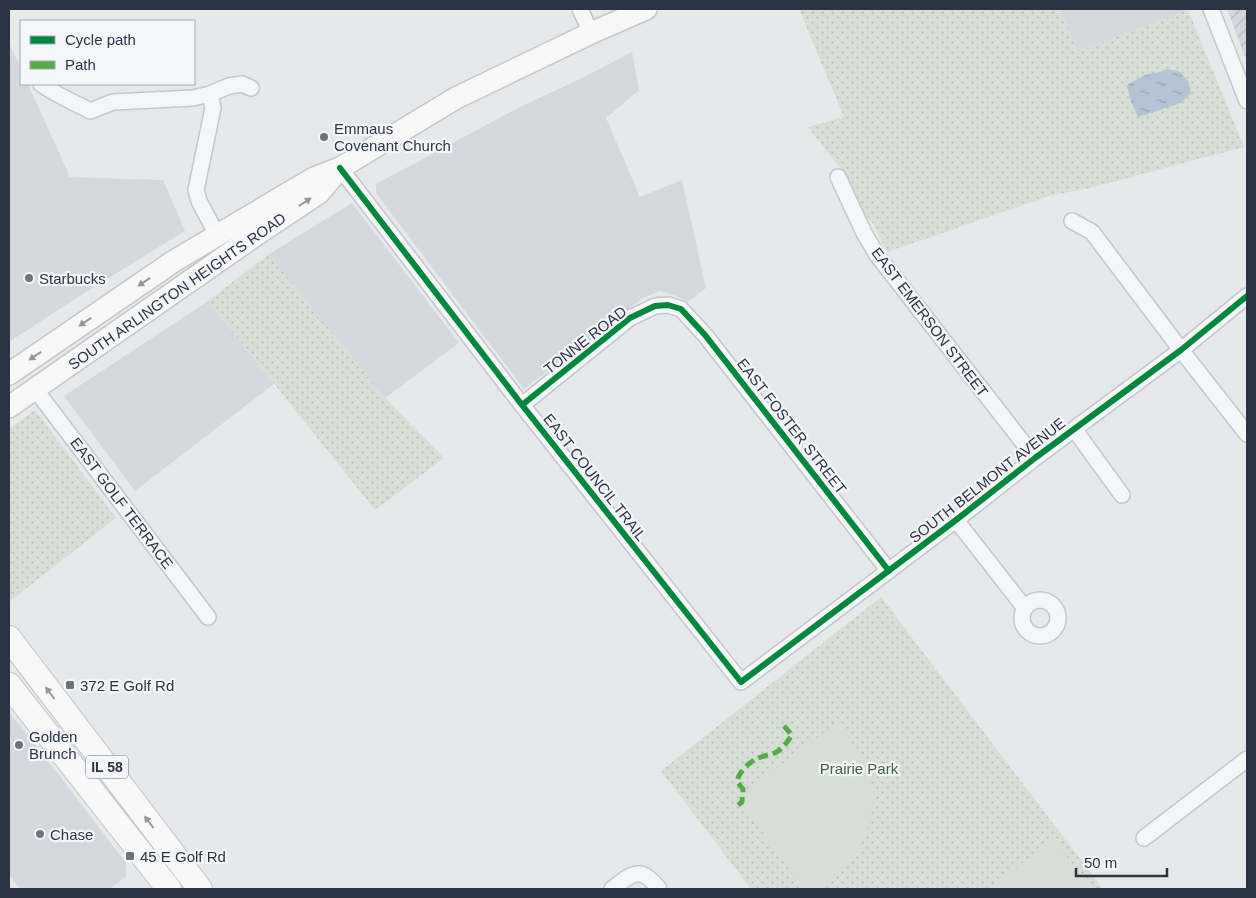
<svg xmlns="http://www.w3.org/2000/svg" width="1256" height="898" viewBox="0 0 1256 898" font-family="Helvetica,sans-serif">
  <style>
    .built { fill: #d4d7dd }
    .industrial { fill: url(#industrial-furrows) }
    .grass { fill: url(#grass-dots) }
    .pitch { fill: #d6ded6 }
    .water { fill: url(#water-ripples) }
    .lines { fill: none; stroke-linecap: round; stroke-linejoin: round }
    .street-casing { stroke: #c4c6c8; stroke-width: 18 }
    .secondary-casing { stroke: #c4c6c8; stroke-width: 24 }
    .primary-casing { stroke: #c2c5c8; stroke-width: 26 }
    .street { stroke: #f5f6f7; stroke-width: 15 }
    .secondary { stroke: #f8f8f8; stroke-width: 21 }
    .primary { stroke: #f8f8f8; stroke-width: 24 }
    .quiet { stroke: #54ac47; stroke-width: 5; stroke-dasharray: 10 5; stroke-linecap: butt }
    .cycleway-casing { stroke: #f4f6f9; stroke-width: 9 }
    .cycleway { stroke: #00873e; stroke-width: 6 }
    .oneway { fill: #92969e }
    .poi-dot { fill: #6c737f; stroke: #f4f6f9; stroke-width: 2 }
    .labels { text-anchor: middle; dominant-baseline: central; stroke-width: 4.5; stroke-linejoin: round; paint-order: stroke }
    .shield { fill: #f4f6f9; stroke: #676e7b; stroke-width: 1 }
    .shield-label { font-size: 14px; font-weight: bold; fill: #2b3445 }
    .poi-label { font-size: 15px; fill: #2b3445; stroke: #f4f6f9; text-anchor: start }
    .street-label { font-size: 15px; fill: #2b3445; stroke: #f4f6f9 }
    .park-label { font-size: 15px; fill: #3f6138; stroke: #f4f6f9 }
  </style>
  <defs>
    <pattern id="industrial-furrows" width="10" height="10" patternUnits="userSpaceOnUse" patternTransform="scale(1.25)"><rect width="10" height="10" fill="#d4d7dd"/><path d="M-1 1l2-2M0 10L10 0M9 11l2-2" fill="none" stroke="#b6b9bf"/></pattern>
    <pattern id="grass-dots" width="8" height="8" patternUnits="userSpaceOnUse" patternTransform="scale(1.25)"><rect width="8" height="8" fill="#d6ded6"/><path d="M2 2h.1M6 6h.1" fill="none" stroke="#b8bfb9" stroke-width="1.8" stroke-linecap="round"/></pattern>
    <pattern id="water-ripples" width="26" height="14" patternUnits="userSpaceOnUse" patternTransform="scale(1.25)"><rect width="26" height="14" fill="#b4c4d5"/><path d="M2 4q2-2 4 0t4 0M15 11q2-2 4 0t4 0" fill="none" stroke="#93a0af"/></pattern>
  </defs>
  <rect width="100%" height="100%" fill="#e6e8ea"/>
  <path class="built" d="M 1060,9 L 1188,9 L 1188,10 L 1077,52 Z
    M 9,43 L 21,69 L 21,84 L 28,84 L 70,177 L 163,180 L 185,231 L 81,295 L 9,342 Z
    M 632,52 L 639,90 L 606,118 L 640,197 L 682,180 L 706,288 L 688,302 L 676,296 L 660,291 L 643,298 L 524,389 L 376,193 L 376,184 L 514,110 L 584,77 Z
    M 352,203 L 459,343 L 385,398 L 269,254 Z
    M 208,301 L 274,384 L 135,491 L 64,396 Z
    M 9,712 L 46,758 L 126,863 L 126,876 L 110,889 L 20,889 L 9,874 Z"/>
  <path class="industrial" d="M 1227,9 L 1247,9 L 1247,63 L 1247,62 Z"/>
  <path class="grass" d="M 799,9 L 1060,9 L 1077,52 L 1188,10 L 1244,147 L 1086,189 L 1052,195 L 887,252 L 874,225 L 864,213 L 840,168 L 808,127 L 844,117 Z
    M 269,254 L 385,398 L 444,458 L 375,510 L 208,301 Z
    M 35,410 L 116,518 L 9,602 L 9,429 Z
    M 881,597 L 1103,889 L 751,889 L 661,771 Z"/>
  <path class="pitch" d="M 837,723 C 850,739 862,755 868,775 C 870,780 872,785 873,790 C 875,823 858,861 832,881 C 828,884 824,888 819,889 C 815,890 809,889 804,889 L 744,807 L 746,791 Z
    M 1053,839 L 1092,889 L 990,889 Z"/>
  <path class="water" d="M 1166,69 L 1179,71 L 1188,81 L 1191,93 L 1181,103 L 1138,117 L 1130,99 L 1127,85 L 1145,75 L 1160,72 Z"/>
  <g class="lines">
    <defs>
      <path id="street" d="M 580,9 L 591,33
        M 1211,9 L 1247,101
        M 41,84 C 56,95 74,102 90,111 L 113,102 L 193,98 L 210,94 L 229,86 L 242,84 L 251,88
        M 210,94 L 213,108 L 196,190 L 199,201 L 217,235
        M 340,168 L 522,405 L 741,682 L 956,520 L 1035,458 L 1181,350 L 1247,296
        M 838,177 L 864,233 L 877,255 L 1035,458
        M 1072,221 L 1092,232 L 1181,350 L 1247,434
        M 35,389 L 208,617
        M 522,405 L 630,318 L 655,306 L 668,305 L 681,309 L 705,335 L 889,571
        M 1074,429 L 1122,495
        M 956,520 L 1024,607
        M1022 618a18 18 0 1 1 36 0a18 18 0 1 1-36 0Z
        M 1144,838 L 1247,759
        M 612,889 C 633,873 640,865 659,889"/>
      <path id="secondary" d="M 9,374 L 174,261 L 314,178 L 340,168 L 456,98 L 591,33 L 646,9
        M 9,407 L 256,235 L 319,193 L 340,168"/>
      <path id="primary" d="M 9,638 L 200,889
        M 9,685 L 169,889"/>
    </defs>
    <use href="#street" class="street-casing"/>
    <use href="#secondary" class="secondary-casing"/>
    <use href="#primary" class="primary-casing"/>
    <use href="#street" class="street"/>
    <use href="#secondary" class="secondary"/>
    <use href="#primary" class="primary"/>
    <path class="quiet" d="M 738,805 L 742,802 L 743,789 C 742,788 739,784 738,783 C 735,775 750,762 756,759 C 762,756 769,755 775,753 C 783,749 787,742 792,735 L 784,726"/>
    <defs>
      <path id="cycleway" d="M 340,168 L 522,405 L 741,682 L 956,520 L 1035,458 L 1181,350 L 1247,296
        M 522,405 L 630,318 L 655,306 L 668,305 L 681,309 L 705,335 L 889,571"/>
    </defs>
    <use href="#cycleway" class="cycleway-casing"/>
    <use href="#cycleway" class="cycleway"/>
  </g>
  <defs><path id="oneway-solid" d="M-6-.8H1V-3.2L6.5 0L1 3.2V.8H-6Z" transform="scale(1.25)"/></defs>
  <g class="oneway">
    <use href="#oneway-solid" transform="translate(305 202) rotate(-33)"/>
    <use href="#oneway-solid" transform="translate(144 282) rotate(146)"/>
    <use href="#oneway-solid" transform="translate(85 322) rotate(146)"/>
    <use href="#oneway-solid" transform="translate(35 356) rotate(146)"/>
    <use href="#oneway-solid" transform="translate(50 693) rotate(-127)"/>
    <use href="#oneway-solid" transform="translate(149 822) rotate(-127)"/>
  </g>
  <g class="poi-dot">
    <circle cx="324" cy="137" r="5"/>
    <circle cx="29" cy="278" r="5"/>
    <rect x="65" y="680" width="10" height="10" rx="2.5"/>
    <circle cx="19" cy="745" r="5"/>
    <circle cx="40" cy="834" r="5"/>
    <rect x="125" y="851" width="10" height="10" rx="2.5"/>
  </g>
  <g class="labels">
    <rect class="shield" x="86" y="755.5" width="42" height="23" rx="4"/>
    <g class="shield-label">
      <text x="107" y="767">IL 58</text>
    </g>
    <g class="poi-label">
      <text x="334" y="128">Emmaus<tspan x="334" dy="17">Covenant Church</tspan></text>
      <text x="39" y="278">Starbucks</text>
      <text x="80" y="685">372 E Golf Rd</text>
      <text x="29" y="736">Golden<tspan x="29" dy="17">Brunch</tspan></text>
      <text x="50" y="834">Chase</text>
      <text x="140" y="856">45 E Golf Rd</text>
    </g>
    <g class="street-label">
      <text transform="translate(177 291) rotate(-35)">SOUTH ARLINGTON HEIGHTS ROAD</text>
      <text transform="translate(930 322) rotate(53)">EAST EMERSON STREET</text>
      <text transform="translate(585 340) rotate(-38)">TONNE ROAD</text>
      <text transform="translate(792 426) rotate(52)">EAST FOSTER STREET</text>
      <text transform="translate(595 477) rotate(52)">EAST COUNCIL TRAIL</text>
      <text transform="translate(987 480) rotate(-38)">SOUTH BELMONT AVENUE</text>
      <text transform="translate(122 503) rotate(53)">EAST GOLF TERRACE</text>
    </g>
    <g class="park-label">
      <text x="859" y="768">Prairie Park</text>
    </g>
  </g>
  <rect width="1256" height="898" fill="none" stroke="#2b3445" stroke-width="20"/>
  <rect x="20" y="20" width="175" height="65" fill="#f4f6f9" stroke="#a4a8b1"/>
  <rect x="30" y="36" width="25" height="8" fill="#00873e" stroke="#a4a8b1"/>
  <text x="65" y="45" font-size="15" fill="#2b3445">Cycle path</text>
  <rect x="30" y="61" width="25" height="8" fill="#54ac47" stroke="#a4a8b1"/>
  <text x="65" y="70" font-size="15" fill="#2b3445">Path</text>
  <path d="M1076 868v8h91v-8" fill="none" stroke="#2b3445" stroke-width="2.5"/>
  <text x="1084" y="868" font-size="15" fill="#2b3445" stroke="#f4f6f9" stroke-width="4" paint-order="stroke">50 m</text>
</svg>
